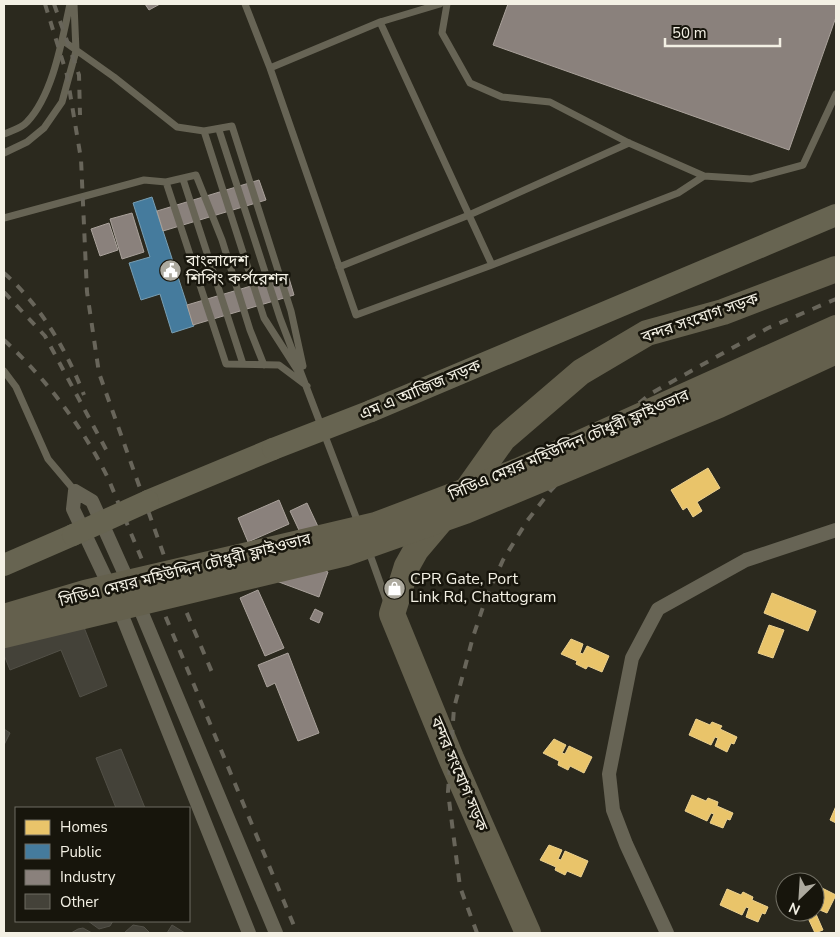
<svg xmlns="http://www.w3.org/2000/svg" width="840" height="937" viewBox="0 0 840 937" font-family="'Nunito Sans','Noto Sans Bengali',sans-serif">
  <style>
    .homes { fill: #e9c46a; stroke: #ecd18f }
    .public { fill: #457b9d; stroke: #799eb2 }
    .industry { fill: #8a817c; stroke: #aaa29b }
    .building { fill: #444239; stroke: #525047 }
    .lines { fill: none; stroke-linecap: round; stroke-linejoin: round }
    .lane { stroke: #676455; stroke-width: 7 }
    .street { stroke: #676455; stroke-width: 14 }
    .primary { stroke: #676451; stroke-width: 22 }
    .highway { stroke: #64604d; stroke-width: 26 }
    .rail { stroke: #68655a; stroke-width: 4; stroke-dasharray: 9 9; stroke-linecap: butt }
    .primary-bridge { stroke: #676451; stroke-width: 22 }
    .highway-bridge { stroke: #64604d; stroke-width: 26 }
    .labels { text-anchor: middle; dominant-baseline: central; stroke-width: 5; stroke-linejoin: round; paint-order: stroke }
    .poi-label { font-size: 16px; fill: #f3f0e4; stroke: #17150c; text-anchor: start }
    .street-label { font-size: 16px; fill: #f3f0e4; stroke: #17150c }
  </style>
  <rect width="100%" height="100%" fill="#2b291e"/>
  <path class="homes" d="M 708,468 L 720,488 L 697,502 L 702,511 L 693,517 L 687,507 L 683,510 L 671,490 Z
    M 772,593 L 816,611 L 808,631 L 764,613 Z
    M 769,625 L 784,630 L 773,658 L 758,653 Z
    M 571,639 L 583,644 L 580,653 L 583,654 L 587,646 L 609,656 L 602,672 L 588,666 L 586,669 L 576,664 L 577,661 L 561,654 Z
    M 696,719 L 710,725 L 712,722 L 722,726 L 720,729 L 737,737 L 734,744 L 731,743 L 727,752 L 715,746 L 718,738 L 715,737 L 711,745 L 689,735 Z
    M 554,739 L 566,745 L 562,753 L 565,754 L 569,746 L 592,757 L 584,773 L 570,766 L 568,770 L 558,765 L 559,761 L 543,753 Z
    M 692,795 L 706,801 L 708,798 L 718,802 L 717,806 L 733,813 L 730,820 L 727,819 L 723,828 L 710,823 L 714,814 L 711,813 L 707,821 L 685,811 Z
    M 836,806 L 836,823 L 830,820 Z
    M 549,845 L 562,850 L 558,859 L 561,860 L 565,851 L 588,861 L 581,877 L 567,871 L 565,875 L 555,870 L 556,867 L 540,860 Z
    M 822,888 L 836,895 L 827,913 L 815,908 Z
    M 727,889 L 741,895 L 743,892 L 753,897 L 752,900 L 768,907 L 765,914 L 762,913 L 758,922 L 746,917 L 749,908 L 746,907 L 742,915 L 720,905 Z
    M 816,914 L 823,930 L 815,933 L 808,918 Z"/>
  <path class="public" d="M 152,197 L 194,326 L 172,333 L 160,294 L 141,300 L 129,263 L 150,257 L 133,203 Z"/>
  <path class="industry" d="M 145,4 L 160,4 L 149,10 Z
    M 508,4 L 836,4 L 836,17 L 789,150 L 493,45 Z
    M 259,180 L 266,200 L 163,231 L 157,211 Z
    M 132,213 L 144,252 L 122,259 L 110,219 Z
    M 109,223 L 118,250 L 100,256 L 91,229 Z
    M 288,275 L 294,295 L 193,325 L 187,305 Z
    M 279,500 L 289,524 L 248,542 L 238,518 Z
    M 307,503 L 329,550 L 312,558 L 290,511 Z
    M 280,554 L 328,572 L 319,597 L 271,579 Z
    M 258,590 L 284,648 L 265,656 L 240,598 Z
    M 315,609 L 323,613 L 319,623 L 310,619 Z
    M 288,653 L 319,733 L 298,741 L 275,683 L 267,687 L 258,665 Z"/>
  <path class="building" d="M 78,612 L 107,686 L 80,697 L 61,650 L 10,670 L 4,655 L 4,642 Z
    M 4,729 L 10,733 L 4,745 Z
    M 121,749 L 145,808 L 116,808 L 96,758 Z
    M 88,921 L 113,921 L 110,926 L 99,929 Z
    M 133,925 L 144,927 L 150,933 L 124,933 Z
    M 172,925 L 185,933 L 167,933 Z
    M 83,928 L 92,933 L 71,933 L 78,929 Z"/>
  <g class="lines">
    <path class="lane" d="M 245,4 L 270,68 L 356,315 L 492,265 L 678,193 L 704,176 L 751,179 L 803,165 L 836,94
      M 447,4 L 442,33 L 470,83 L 502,97 L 550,102 L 629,143 L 704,176
      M 380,22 L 492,265
      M 62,40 L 114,77 L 177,127 L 204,131 L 232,126 L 291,311 L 303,366
      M 270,68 L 380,22 L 440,4
      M 219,130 L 280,318 L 359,525
      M 204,131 L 264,318 L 298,371
      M 4,134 C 11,131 22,128 27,122 C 53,95 62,40 70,4
      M 4,153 L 27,142 L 44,128 L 62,102 L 76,51 L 74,4
      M 183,179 L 243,364
      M 166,182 L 226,364 L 279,365 L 307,386
      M 4,218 L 144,180 L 166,182 L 196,175 L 222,240 L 250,330 L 264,365
      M 339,267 L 469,215 L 629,143
      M 4,371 L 16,387 L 48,459 L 75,491
      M 368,549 L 387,602"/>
    <path class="street" d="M 249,933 L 115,598 L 73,509 L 75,491 L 92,501 L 136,599 L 276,933
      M 667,933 L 626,844 L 613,810 L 609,774 L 632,658 L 658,609 L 746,560 L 836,530"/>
    <path class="primary" d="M 371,411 L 836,215
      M 148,501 L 273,449
      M 4,565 L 73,535"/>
    <path class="highway" d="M 528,933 L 451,758 L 392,614 L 407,566 L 416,550 L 469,487 L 503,439 L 581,372 L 647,333 L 723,312 L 836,269"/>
    <path class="rail" d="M 45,4 L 67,75 L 81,159 L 87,292 L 99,373 L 172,578 L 214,677
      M 54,4 L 79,75 L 80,115
      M 4,273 C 41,306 66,349 84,395
      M 4,292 L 45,336 L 109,455
      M 4,340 C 47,380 82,426 108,478 L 297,933
      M 477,933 L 460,887 L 448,792 L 454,708 L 473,637 L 486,598 L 503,560 L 527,521 L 551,490 L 614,424 L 650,394 L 768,328 L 836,299"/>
    <path class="primary-bridge" d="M 273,449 L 371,411
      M 73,535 L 148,501"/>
    <path class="highway-bridge" d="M 4,617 L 85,593 L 376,525 L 518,471 L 836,328
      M 4,635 L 346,553 L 465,511 L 719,405 L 836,351"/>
  </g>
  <defs>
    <symbol id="civic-disc" viewBox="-11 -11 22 22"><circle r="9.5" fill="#adaa9f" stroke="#17150c"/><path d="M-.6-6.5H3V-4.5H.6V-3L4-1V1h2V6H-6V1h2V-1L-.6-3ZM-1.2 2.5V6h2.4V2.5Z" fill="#fff"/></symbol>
    <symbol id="shop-disc" viewBox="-11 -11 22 22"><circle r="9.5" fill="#adaa9f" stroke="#17150c"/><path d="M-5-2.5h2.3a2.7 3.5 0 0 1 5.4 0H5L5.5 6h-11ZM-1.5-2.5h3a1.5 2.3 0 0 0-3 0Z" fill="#fff"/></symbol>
  </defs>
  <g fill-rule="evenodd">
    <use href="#civic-disc" x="158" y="258" width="25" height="25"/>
    <use href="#shop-disc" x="382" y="576" width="25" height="25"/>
  </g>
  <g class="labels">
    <g class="poi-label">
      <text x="186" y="261">বাংলাদেশ<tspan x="186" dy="18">শিপিং কর্পরেশন</tspan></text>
      <text x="410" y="579">CPR Gate, Port<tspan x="410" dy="18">Link Rd, Chattogram</tspan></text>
    </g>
    <g class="street-label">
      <text transform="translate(700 318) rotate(-19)">বন্দর সংযোগ সড়ক</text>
      <text transform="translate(420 390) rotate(-23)">এম এ আজিজ সড়ক</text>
      <text transform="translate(569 445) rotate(-23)">সিডিএ মেয়র মহিউদ্দিন চৌধুরী ফ্লাইওভার</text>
      <text transform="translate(185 570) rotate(-14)">সিডিএ মেয়র মহিউদ্দিন চৌধুরী ফ্লাইওভার</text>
      <text transform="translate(459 774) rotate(67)">বন্দর সংযোগ সড়ক</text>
    </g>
  </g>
  <rect width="840" height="937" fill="none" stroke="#f3f0e4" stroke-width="10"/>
  <rect x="15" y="807" width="175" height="115" fill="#17150c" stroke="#6f6d62"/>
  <rect x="25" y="820" width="25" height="15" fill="#e9c46a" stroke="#6f6d62"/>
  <text x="60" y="832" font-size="15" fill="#f3f0e4">Homes</text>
  <rect x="25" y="844" width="25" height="15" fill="#457b9d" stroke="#6f6d62"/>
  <text x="60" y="857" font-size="15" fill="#f3f0e4">Public</text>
  <rect x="25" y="870" width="25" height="15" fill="#8a817c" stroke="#6f6d62"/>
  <text x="60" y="882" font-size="15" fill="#f3f0e4">Industry</text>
  <rect x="25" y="894" width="25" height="15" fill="#444239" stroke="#6f6d62"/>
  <text x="60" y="907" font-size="15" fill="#f3f0e4">Other</text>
  <g transform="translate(800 897) rotate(205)"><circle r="24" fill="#17150c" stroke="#6f6d62"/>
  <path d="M0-4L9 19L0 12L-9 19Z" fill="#adaa9f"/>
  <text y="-8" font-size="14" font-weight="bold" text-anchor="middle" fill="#f3f0e4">N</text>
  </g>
  <path d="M665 38v8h115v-8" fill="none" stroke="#f3f0e4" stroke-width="2.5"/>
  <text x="672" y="38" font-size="15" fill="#f3f0e4" stroke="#17150c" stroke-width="4" paint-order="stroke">50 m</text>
</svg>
